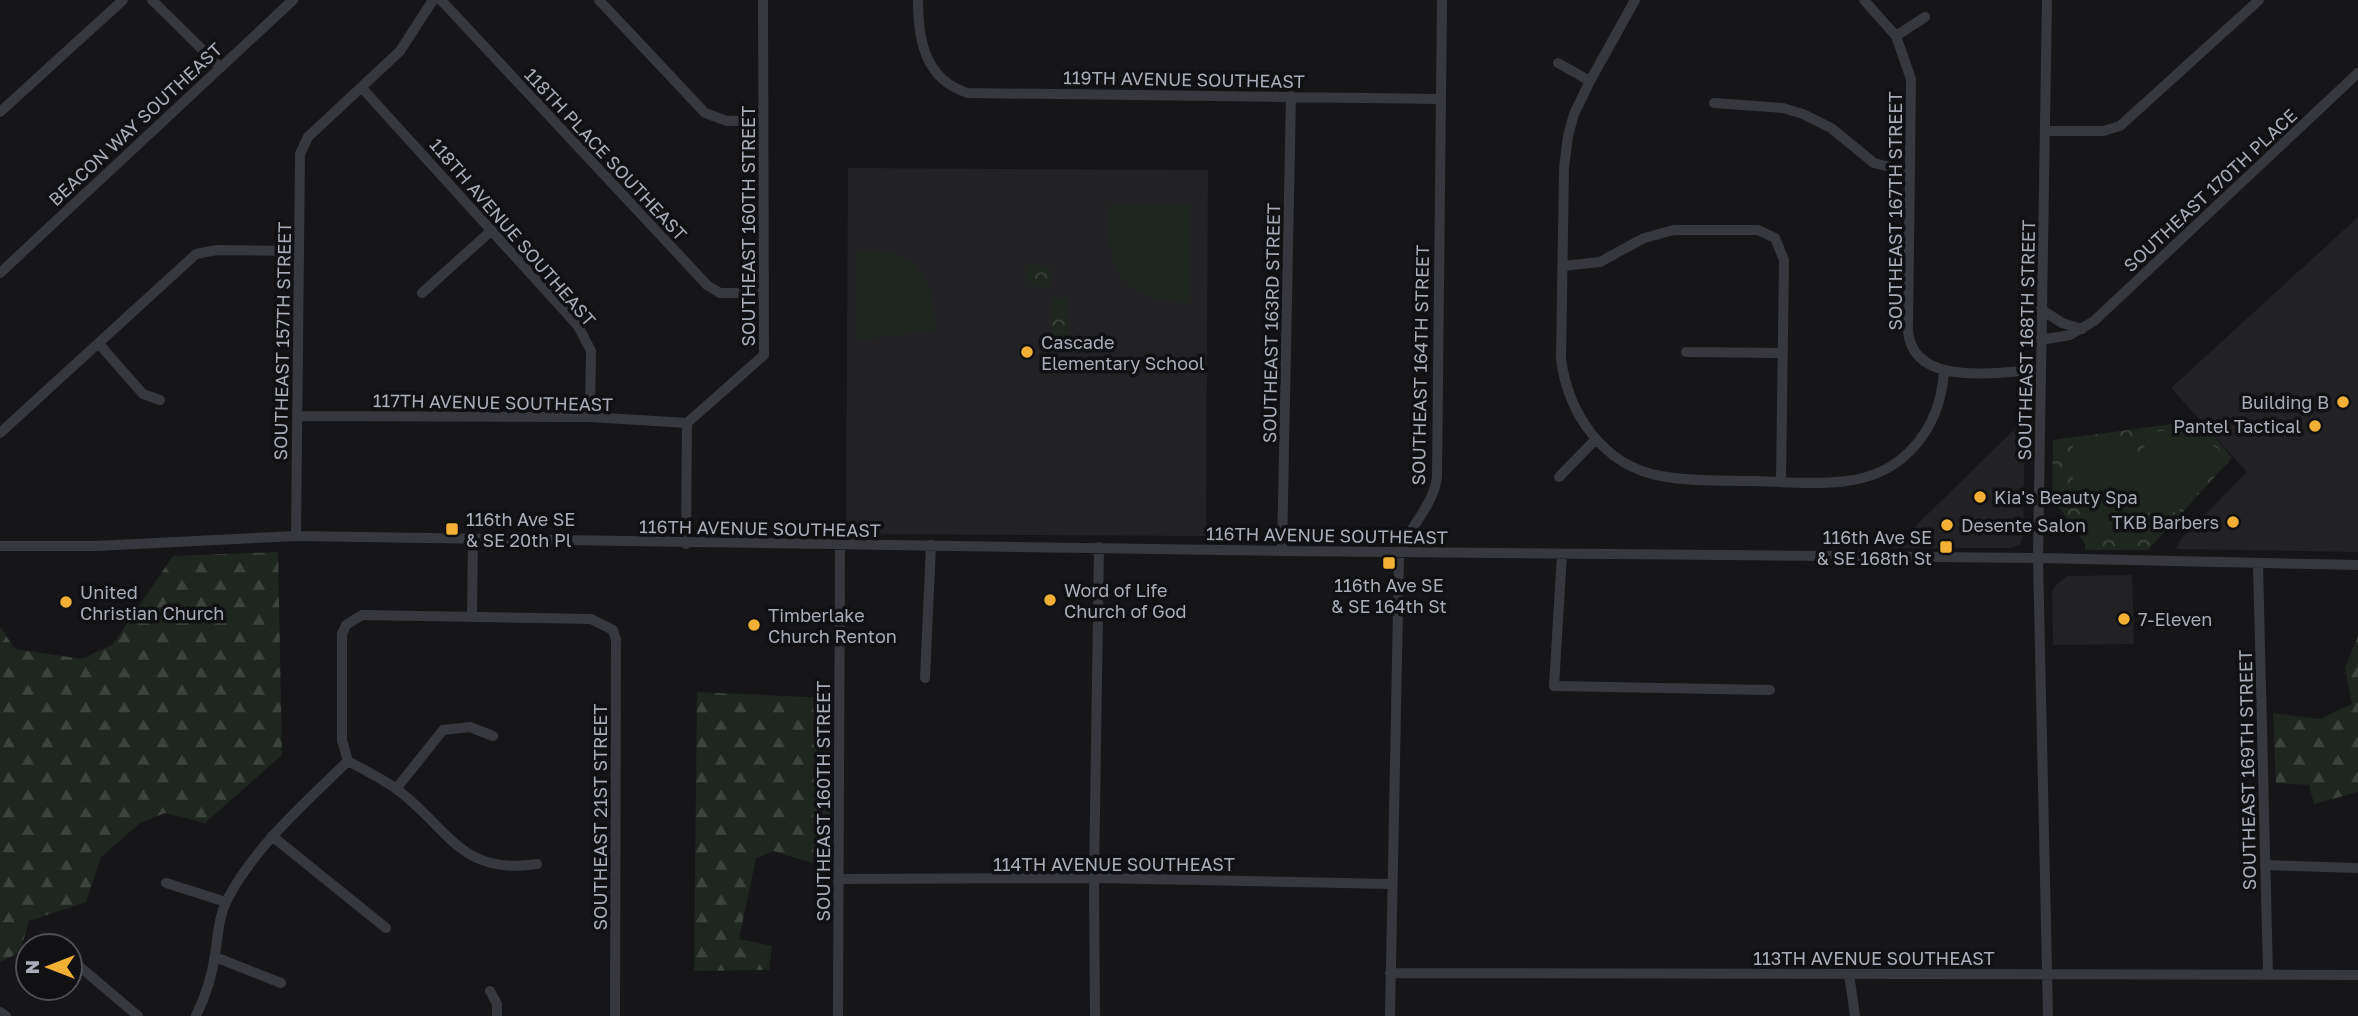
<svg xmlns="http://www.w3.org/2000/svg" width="2358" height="1016" viewBox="0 0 2358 1016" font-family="'Golos Text',sans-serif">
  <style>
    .built { fill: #222225 }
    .forest { fill: url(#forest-firs) }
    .park { fill: url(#park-crowns) }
    .garden { fill: #1e261f }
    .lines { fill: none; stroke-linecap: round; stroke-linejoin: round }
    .minor { stroke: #37383d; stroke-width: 10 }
    .poi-dot { fill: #f2b134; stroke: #111113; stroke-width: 2.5 }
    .labels { text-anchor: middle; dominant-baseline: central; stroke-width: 7; stroke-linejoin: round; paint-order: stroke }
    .street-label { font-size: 18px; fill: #a8adb8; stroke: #111113 }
    .poi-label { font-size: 18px; fill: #a8adb8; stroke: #111113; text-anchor: start }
  </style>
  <defs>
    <pattern id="forest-firs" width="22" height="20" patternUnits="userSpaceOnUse" patternTransform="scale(1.75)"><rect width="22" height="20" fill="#1e261f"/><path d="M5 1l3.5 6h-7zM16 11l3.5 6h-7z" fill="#3c433d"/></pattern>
    <pattern id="park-crowns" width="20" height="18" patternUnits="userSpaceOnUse" patternTransform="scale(1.75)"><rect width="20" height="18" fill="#1e261f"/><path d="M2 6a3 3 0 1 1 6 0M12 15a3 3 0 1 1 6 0" fill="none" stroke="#3c433d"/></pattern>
  </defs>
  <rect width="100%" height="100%" fill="#161618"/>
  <path class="built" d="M 848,168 L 1208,170 L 1206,536 L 846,534 Z
    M 2358,217 L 2358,552 L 2176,549 L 2181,539 L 2247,472 L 2171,388 Z
    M 2025,419 L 2023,539 L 2019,545 L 2010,548 L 1893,548 Z
    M 2132,575 L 2134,644 L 2053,645 L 2052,591 L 2055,586 L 2067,576 Z"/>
  <path class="forest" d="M 278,552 L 282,755 L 205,823 L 165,813 L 140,823 L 101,857 L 86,902 L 29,921 L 20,952 L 0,962 L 0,627 L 15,649 L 82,659 L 113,644 L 173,556 Z
    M 2358,636 L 2358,792 L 2314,804 L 2309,785 L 2276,783 L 2273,713 L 2320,719 L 2352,704 L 2345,668 Z
    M 697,692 L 830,698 L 830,847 L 812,863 L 773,851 L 756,858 L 739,939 L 772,946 L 769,970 L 694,971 Z"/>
  <path class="park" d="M 1026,265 L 1050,266 L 1050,287 L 1026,286 Z
    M 1051,298 L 1068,298 L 1069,336 L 1051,337 Z
    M 2194,421 L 2206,426 L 2232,458 L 2148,550 L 2085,550 L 2085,544 L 2060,509 L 2052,506 L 2053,440 Z"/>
  <path class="garden" d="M 1110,204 L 1190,205 L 1190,303 C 1121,301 1104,268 1110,204 Z
    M 856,251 C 915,246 935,275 935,330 L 857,340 Z
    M 2178,429 L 2219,449 L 2220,454 L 2203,488 L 2176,513 L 2167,505 L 2095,534 L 2087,530 L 2073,492 L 2073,444 L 2116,445 L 2144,462 L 2145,433 Z"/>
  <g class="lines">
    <path class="minor" d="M 152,0 L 219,66
      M 441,0 L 707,285 L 720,293 L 764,293
      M 599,0 L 705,113 L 727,121 L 763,120
      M 918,0 C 918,40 925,80 968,93 L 1440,99
      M 1635,0 L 1590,81 L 1574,114 L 1568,136 L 1564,168 L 1561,359 C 1568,413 1603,466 1661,476 C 1692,482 1725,480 1756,481 C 1786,482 1818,485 1847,481 C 1905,474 1940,428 1944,372
      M 1864,0 L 1896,36 L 1911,79 L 1908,331 C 1913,389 2000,371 2039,370
      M 2047,0 L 2038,558 L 2048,1016
      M 1896,36 L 1925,17
      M 1558,63 L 1590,81
      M 362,88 L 578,326 L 591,351 L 590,417
      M 1714,103 L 1783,108 L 1803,114 L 1831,128 L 1874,163 L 1910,172
      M 0,112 L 123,0
      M 2046,131 L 2103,131 L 2120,126 L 2259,0
      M 1563,266 L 1600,262 L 1644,238 L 1674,230 L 1758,230 L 1775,238 L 1784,260 L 1781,481
      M 0,273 L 293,0
      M 422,293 L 492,230
      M 2041,309 L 2062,323 L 2082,329
      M 2040,340 L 2070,335 L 2094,321 L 2358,73
      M 99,344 L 143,394 L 160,400
      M 1686,352 L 1783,353
      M 298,416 L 590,417 L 687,423
      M 0,433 L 196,254 L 217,250 L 299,251
      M 1559,477 L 1596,439
      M 296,536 L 300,154 L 308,137 L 400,51 L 433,0
      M 686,544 L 687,423 L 764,355 L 763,0
      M 0,546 L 95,546 L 296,536 L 1282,551 L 2038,558 L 2358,565
      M 1282,551 L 1291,96
      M 1562,554 L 1554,686 L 1770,690
      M 2258,564 L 2268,974
      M 472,616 L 473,538
      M 925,678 L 931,545
      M 348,761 C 364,770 381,778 395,788 C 449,827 459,876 537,864
      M 396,789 L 443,730 L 470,727 L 493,736
      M 272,836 L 386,928
      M 2265,865 L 2358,868
      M 837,879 L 1094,878 L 1391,884
      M 166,883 L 226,902
      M 215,957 L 281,983
      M 79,966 L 138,1016
      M 1390,973 L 2358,975
      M 1849,974 L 1855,1016
      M 490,991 L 497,1004 L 497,1016
      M 0,1012 L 6,1016
      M 196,1016 C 205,997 212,976 215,955 C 218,937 218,919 226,902 C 253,848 305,803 348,761 L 342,740 L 342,634 L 346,625 L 362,615 L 591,619 L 613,630 L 616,640 L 615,1016
      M 838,1016 L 840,544
      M 1095,1016 L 1094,878 L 1099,547
      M 1390,1016 L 1399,559 C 1405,529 1433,509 1437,477 L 1442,0"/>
  </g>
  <g class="poi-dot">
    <circle cx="1027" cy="352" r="7"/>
    <circle cx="2343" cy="402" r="7"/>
    <circle cx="2315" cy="426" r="7"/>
    <circle cx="1980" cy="497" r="7"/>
    <circle cx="2233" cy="522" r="7"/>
    <circle cx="1947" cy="525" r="7"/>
    <rect x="445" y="522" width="14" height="14" rx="3.5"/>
    <rect x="1939" y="540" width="14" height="14" rx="3.5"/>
    <rect x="1382" y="556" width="14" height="14" rx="3.5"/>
    <circle cx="1050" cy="600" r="7"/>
    <circle cx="66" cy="602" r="7"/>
    <circle cx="2124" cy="619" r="7"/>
    <circle cx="754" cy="625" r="7"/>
  </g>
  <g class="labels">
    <g class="street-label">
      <text transform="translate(1184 79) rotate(1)">119TH AVENUE SOUTHEAST</text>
      <text transform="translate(135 124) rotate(-43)">BEACON WAY SOUTHEAST</text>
      <text transform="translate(606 154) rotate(47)">118TH PLACE SOUTHEAST</text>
      <text transform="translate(2210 190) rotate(-43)">SOUTHEAST 170TH PLACE</text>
      <text transform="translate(1895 211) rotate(-90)">SOUTHEAST 167TH STREET</text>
      <text transform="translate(748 226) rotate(-90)">SOUTHEAST 160TH STREET</text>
      <text transform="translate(513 232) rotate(49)">118TH AVENUE SOUTHEAST</text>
      <text transform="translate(1271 323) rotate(-89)">SOUTHEAST 163RD STREET</text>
      <text transform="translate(2026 340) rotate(-89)">SOUTHEAST 168TH STREET</text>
      <text transform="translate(282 341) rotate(-89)">SOUTHEAST 157TH STREET</text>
      <text transform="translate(1420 365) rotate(-89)">SOUTHEAST 164TH STREET</text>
      <text transform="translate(493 402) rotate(1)">117TH AVENUE SOUTHEAST</text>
      <text transform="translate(760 528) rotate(1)">116TH AVENUE SOUTHEAST</text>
      <text transform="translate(1327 535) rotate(1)">116TH AVENUE SOUTHEAST</text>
      <text transform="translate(2247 770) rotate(-91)">SOUTHEAST 169TH STREET</text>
      <text transform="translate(823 801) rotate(-90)">SOUTHEAST 160TH STREET</text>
      <text transform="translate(600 817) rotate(-90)">SOUTHEAST 21ST STREET</text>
      <text x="1114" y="864">114TH AVENUE SOUTHEAST</text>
      <text x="1874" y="958">113TH AVENUE SOUTHEAST</text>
    </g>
    <g class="poi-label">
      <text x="1041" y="342">Cascade<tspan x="1041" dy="21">Elementary School</tspan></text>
      <text x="2329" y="402" text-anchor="end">Building B</text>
      <text x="2301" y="426" text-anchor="end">Pantel Tactical</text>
      <text x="1994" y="497">Kia's Beauty Spa</text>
      <text x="466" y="519">116th Ave SE<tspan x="466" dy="21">&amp; SE 20th Pl</tspan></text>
      <text x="2219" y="522" text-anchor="end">TKB Barbers</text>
      <text x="1961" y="525">Desente Salon</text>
      <text x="1932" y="537" text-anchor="end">116th Ave SE<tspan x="1932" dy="21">&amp; SE 168th St</tspan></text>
      <text x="1389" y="585" text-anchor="middle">116th Ave SE<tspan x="1389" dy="21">&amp; SE 164th St</tspan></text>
      <text x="1064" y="590">Word of Life<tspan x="1064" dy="21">Church of God</tspan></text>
      <text x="80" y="592">United<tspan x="80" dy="21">Christian Church</tspan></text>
      <text x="768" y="615">Timberlake<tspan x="768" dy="21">Church Renton</tspan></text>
      <text x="2138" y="619">7-Eleven</text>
    </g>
  </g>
  <g transform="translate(49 967) rotate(270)"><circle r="33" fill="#111113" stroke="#4d4f55" stroke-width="2"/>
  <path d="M0-5L12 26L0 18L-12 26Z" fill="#f2b134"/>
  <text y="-10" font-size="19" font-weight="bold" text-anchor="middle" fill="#a8adb8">N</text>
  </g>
</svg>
